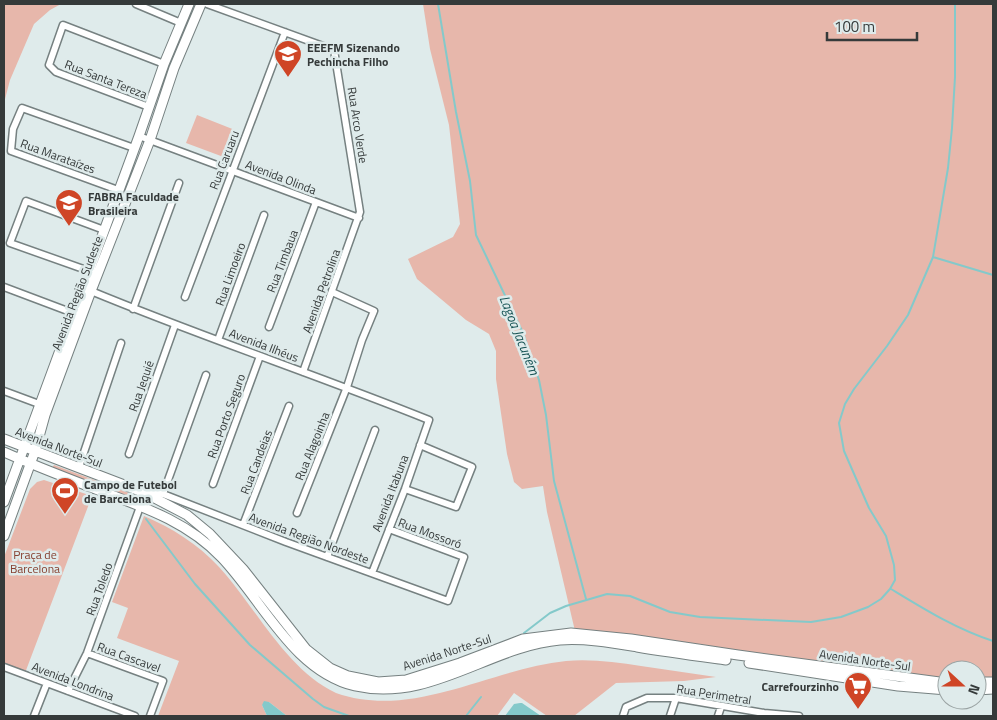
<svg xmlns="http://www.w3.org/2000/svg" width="997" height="720" viewBox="0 0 997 720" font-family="'Titillium Web',sans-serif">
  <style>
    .green { fill: #e7b7ab }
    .water { fill: #84c9ca }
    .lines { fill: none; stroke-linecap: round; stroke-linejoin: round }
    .stream { stroke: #84c9ca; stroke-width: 2 }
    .street-casing { stroke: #768181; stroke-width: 9 }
    .secondary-casing { stroke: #768181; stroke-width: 11 }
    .street { stroke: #fff; stroke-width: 6 }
    .secondary { stroke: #fff; stroke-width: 9 }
    .labels { text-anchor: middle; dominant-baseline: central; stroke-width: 5; stroke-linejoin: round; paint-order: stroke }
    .poi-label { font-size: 12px; font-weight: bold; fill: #353a3a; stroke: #dfebeb; text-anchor: start }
    .street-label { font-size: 12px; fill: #353a3a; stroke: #dfebeb }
    .park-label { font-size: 12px; fill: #864030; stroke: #dfebeb }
    .water-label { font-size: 14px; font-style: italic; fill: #185455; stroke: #dfebeb }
  </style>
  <rect width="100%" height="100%" fill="#dfebeb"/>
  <path class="green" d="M 4,4 L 61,4 L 50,10 L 34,24 L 10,80 L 4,103 Z
    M 423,4 L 993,4 L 993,679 L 977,679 L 977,670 L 947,670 L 947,678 L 913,676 L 575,631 L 547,512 L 543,486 L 522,489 L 514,482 L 507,454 L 496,379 L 496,351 L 489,334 L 466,320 L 417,279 L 408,259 L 453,237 L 460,224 L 449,125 L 430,49 Z
    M 197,115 L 240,132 L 229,159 L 186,143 Z
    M 54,465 L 137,496 L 138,499 L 136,500 L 52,468 Z
    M 44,480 L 92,496 L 25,673 L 4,665 L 4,557 L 30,489 L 37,482 Z
    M 144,516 C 172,528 198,544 219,567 C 255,606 286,670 336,693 C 413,720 489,669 566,661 C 591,659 616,662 641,666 C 666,670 691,673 716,677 L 684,681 L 616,683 L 574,716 L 547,716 L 514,693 L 497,716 L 287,716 L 269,702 L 262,705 L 267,716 L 158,716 L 179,661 L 117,638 L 128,608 L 112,602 Z"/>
  <path class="water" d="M 264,701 L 269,702 L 287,716 L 267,716 L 262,705 Z
    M 520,703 L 522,703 L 541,716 L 505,716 L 514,704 Z"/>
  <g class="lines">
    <path class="stream" d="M 438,4 L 456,112 L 470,181 L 476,235 L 523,333 L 539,380 L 546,415 L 554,481 L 586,599
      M 933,257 L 993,275
      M 146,519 L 195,584 L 250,645 L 313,699 L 324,707 L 349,716
      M 891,589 C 924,609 956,629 993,641
      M 524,633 L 550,613 L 566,606 L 607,594 L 630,596 L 670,612 L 700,617 L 811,622 L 841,617 L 868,607 L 881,599 L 890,589 L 895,580 L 894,565 L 886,536 L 869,508 L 844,451 L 839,423 L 845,404 L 854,389 L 887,346 L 908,315 L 933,257 L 948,168 L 952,128 L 955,77 L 955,4
      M 466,716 L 481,697"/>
    <defs>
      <path id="street" d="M 136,4 L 181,23
        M 207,4 L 334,50 L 360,212 L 303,372
        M 149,107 L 56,72 L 49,65 L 63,25 L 164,64
        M 139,136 L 359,218
        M 118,190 L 11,151 L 13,129 L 22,108 L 134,148
        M 89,271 L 10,243 L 26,201 L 104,230
        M 4,287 L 73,313
        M 91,291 C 202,337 317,375 429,420 L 405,489 L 372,573
        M 185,297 L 285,32
        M 133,309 L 179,183
        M 269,327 L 316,202
        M 218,340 L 264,215
        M 4,391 L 39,404
        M 129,454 L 175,325
        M 79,467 L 121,343
        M 213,484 L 260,356
        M 405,489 L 456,507 L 472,467 L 420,445
        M 163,494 L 206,375
        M 297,513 L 347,387 L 362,340 L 374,311 L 332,292
        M 243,525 L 289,406
        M 327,557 L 375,430
        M 87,653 L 163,681 L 150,716
        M 4,667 L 135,716
        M 68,691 L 87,653 L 145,493 L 163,494 L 286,542 L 448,601 L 464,557 L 389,529
        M 34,716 L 47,683
        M 623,716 L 626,707 L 647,698 L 676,698 L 764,713 L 799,716
        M 670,716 L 676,698
        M 718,716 L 721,707"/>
      <path id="secondary" d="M 4,439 L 145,493 L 187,515 L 210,534 L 243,569 L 306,649 L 330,668 L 348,676 L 378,682 L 406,680 L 460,663 L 523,639 L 571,633 L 631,639 L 738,655 L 947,683
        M 4,452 C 37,467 72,480 106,493 C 149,509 190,524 222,558 C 263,601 293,671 355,686 C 430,703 490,646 560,640 C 585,638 613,643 637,647 C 667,652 697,656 726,660
        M 4,502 L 139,136 L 164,64 L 189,4
        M 4,536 L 35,451 L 45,415 L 91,291 L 150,140 L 174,68 L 201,4
        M 749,663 L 898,686 L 947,690
        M 977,682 L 993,682
        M 977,690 L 993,689"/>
    </defs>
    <use href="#street" class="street-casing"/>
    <use href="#secondary" class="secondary-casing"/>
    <use href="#street" class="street"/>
    <use href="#secondary" class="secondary"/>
  </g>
  <defs>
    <symbol id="school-pin" viewBox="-11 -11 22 30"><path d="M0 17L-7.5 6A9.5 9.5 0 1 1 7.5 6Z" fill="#cf4526" stroke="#dfebeb"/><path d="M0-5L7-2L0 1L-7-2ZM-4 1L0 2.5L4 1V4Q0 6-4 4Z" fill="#fff"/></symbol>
    <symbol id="university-pin" viewBox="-11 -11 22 30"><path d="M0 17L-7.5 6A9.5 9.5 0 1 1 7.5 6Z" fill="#cf4526" stroke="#dfebeb"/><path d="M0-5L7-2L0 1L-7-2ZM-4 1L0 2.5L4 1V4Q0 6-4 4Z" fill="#fff"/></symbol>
    <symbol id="stadium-pin" viewBox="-11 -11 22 30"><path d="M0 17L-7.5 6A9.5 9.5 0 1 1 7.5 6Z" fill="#cf4526" stroke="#dfebeb"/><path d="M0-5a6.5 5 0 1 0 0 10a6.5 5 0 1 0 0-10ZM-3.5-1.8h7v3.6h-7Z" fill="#fff"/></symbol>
    <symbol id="supermarket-pin" viewBox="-11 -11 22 30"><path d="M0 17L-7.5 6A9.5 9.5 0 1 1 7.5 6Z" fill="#cf4526" stroke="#dfebeb"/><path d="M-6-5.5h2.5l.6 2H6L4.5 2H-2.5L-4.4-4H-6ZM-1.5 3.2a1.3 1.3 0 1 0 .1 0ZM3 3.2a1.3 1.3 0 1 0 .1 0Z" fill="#fff"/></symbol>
  </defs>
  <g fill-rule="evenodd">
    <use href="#school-pin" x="272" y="38" width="32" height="43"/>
    <use href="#university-pin" x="53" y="187" width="32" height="43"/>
    <use href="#stadium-pin" x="49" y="475" width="32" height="43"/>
    <use href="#supermarket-pin" x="842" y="670" width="32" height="43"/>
  </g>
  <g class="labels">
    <g class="poi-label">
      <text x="307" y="47">EEEFM Sizenando<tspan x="307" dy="14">Pechincha Filho</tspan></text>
      <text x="88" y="196">FABRA Faculdade<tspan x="88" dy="14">Brasileira</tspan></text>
      <text x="84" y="484">Campo de Futebol<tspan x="84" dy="14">de Barcelona</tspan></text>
      <text x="839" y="686" text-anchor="end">Carrefourzinho</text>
    </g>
    <g class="street-label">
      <text transform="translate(106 79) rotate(21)">Rua Santa Tereza</text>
      <text transform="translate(358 125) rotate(81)">Rua Arco Verde</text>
      <text transform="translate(58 156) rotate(20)">Rua Marataízes</text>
      <text transform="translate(224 160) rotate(-69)">Rua Caruaru</text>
      <text transform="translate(281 177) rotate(21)">Avenida Olinda</text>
      <text transform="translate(282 261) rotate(-69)">Rua Timbaua</text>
      <text transform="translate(230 274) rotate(-70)">Rua Limoeiro</text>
      <text transform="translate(321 291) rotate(-70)">Avenida Petrolina</text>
      <text transform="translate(77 293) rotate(-69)">Avenida Região Sudeste</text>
      <text transform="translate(264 345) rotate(21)">Avenida Ilhéus</text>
      <text transform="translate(141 386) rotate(-71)">Rua Jequié</text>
      <text transform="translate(226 416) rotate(-70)">Rua Porto Seguro</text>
      <text transform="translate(312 446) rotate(-68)">Rua Alagoinha</text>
      <text transform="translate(59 447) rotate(21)">Avenida Norte-Sul</text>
      <text transform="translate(256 462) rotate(-69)">Rua Candeias</text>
      <text transform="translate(390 493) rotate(-69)">Avenida Itabuna</text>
      <text transform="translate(430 533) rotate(20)">Rua Mossoró</text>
      <text transform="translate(309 538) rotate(20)">Avenida Região Nordeste</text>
      <text transform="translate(99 589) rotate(-70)">Rua Toledo</text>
      <text transform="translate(447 652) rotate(-18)">Avenida Norte-Sul</text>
      <text transform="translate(129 657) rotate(20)">Rua Cascavel</text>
      <text transform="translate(865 660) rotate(8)">Avenida Norte-Sul</text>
      <text transform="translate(73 681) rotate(21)">Avenida Londrina</text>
      <text transform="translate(714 694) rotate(9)">Rua Perimetral</text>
    </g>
    <g class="park-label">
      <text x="35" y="554">Praça de<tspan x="35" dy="14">Barcelona</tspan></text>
    </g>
    <g class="water-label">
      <text transform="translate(520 335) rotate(68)">Lagoa Jacuném</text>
    </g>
  </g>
  <rect width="997" height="720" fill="none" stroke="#353a3a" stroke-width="10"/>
  <g transform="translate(962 685) rotate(111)"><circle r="24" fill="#dfebeb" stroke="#9ba4a4"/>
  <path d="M0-4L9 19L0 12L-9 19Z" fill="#cf4526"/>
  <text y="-8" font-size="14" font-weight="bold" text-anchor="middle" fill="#353a3a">N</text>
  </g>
  <path d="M827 32v8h90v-8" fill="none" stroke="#353a3a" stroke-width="2.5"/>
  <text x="834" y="32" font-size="15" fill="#353a3a" stroke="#dfebeb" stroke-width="4" paint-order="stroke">100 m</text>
</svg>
